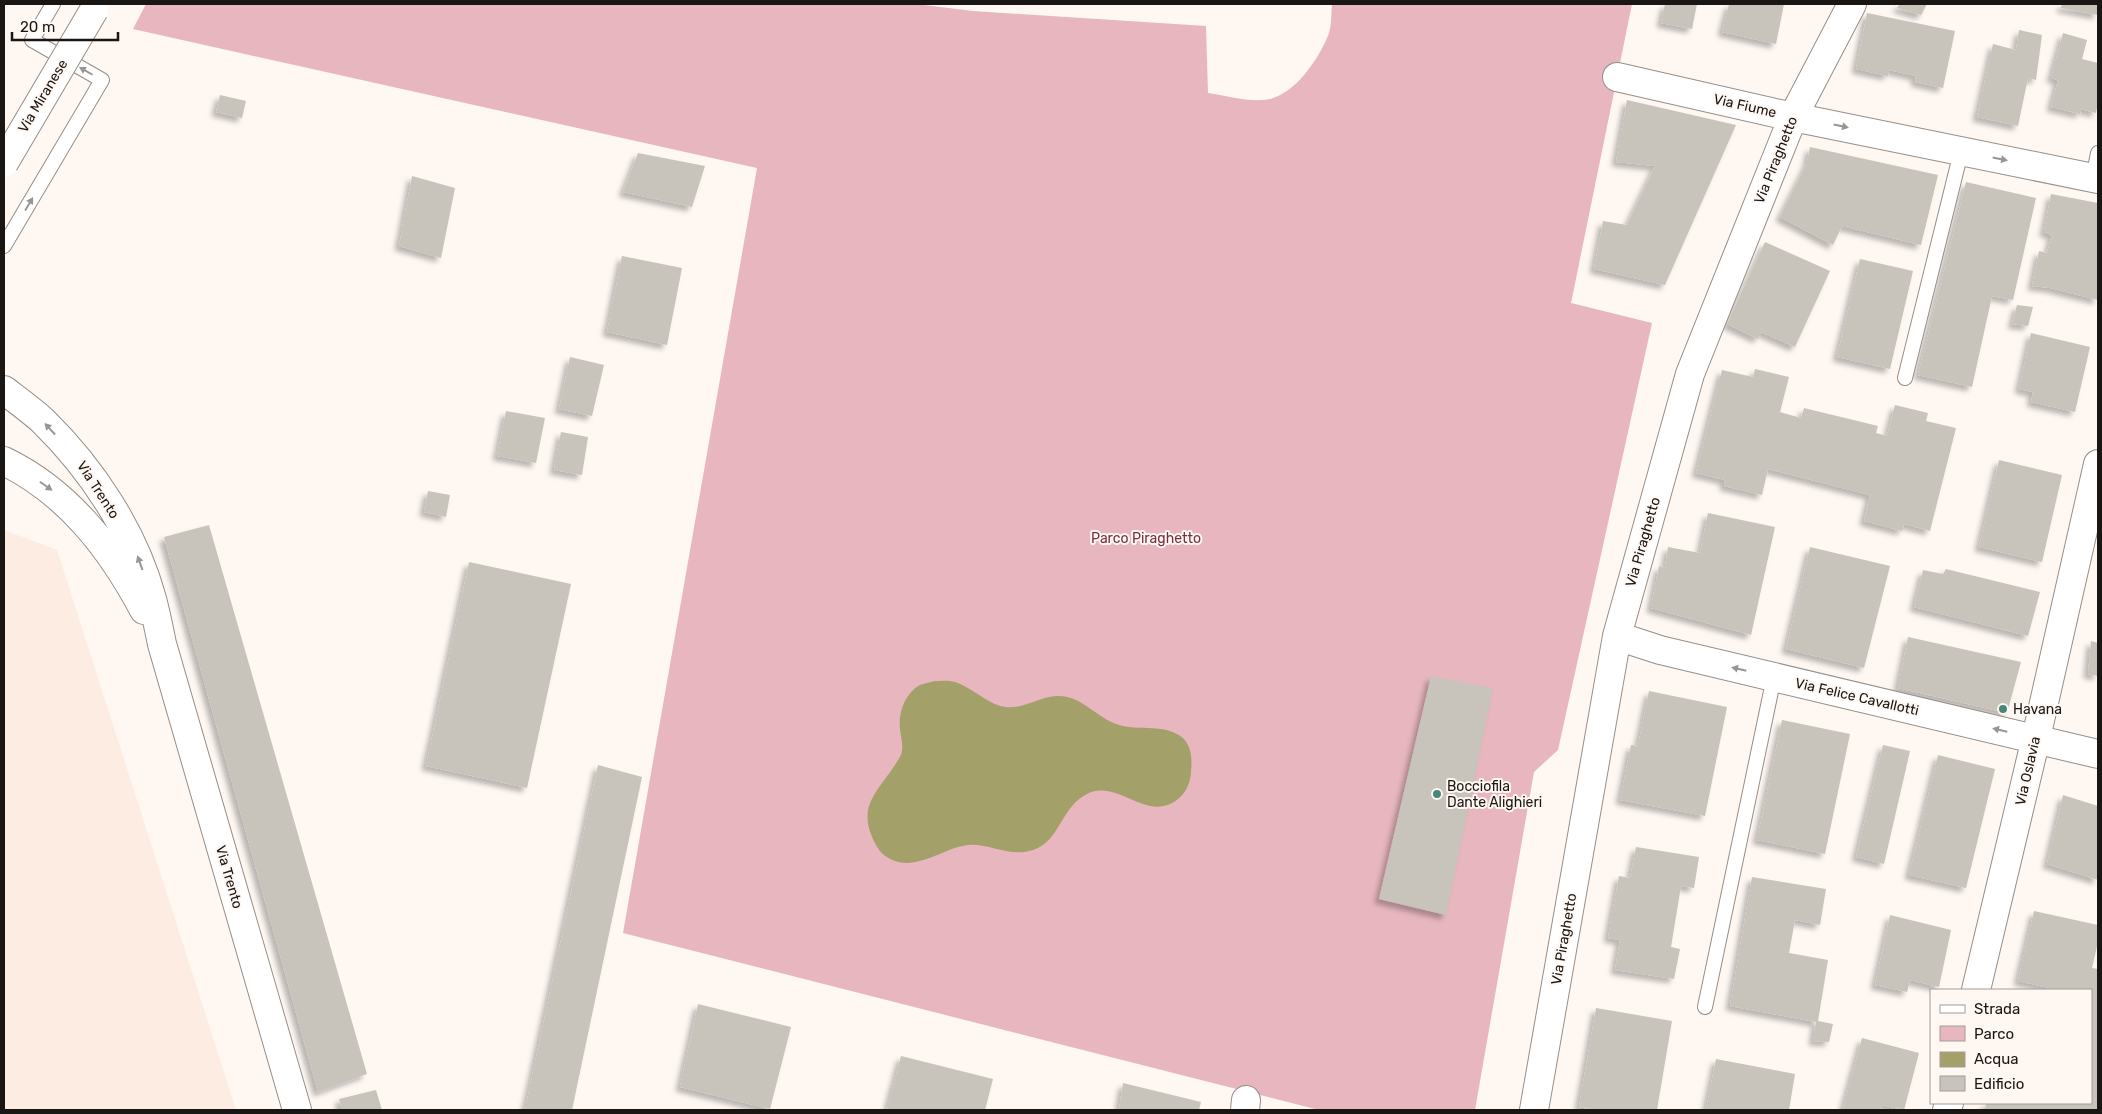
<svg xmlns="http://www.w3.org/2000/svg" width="2102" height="1114" viewBox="0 0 2102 1114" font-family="Rubik,sans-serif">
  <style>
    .built { fill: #fcece1 }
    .green { fill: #e7b6be }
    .water { fill: #a4a069 }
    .building { fill: #c8c3bb; filter: url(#shadow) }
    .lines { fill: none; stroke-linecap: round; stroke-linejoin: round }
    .lane-casing { stroke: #968e88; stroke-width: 16 }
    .street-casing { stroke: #968e88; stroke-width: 30 }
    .secondary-casing { stroke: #968e88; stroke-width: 30 }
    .lane { stroke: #fff; stroke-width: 14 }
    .street { stroke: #fff; stroke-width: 28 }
    .secondary { stroke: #fff; stroke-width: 28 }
    .secondary-bridge-casing { stroke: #968e88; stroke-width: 30; stroke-linecap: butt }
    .secondary-bridge { stroke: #fff; stroke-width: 28 }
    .oneway { fill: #989695 }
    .poi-dot { fill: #45887a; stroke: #fef7f2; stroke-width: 2 }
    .labels { text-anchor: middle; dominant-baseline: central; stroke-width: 4; stroke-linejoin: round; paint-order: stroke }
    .street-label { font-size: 14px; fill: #191614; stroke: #fef7f2 }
    .park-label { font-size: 14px; fill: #782e41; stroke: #fef7f2 }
    .poi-label { font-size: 14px; fill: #191614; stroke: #fef7f2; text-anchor: start }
  </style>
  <defs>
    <filter id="shadow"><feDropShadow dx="-4.5" dy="4.5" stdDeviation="2.5" flood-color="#0004"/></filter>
  </defs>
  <rect width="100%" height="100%" fill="#fef7f2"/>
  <path class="built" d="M 4,530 L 57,550 L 236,1110 L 4,1110 Z"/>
  <path class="green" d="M 146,4 L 916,4 L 973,11 L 1206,26 L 1208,93 C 1228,96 1250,103 1270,99 C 1295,93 1317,61 1327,38 C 1332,29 1331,14 1332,4 L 1632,4 L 1571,303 L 1652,323 L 1558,750 L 1534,772 L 1475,1110 L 1319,1110 L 623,933 L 757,168 L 133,29 Z"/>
  <path class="water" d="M 935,681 C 941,681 949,680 955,682 C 971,687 984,701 1000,706 C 1022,712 1038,696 1057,696 C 1082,695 1096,718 1119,725 C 1140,731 1165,723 1183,738 C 1192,747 1192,760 1191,771 C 1191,784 1184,797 1172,803 C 1143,818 1118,781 1089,793 C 1060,806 1061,841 1033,850 C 1010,858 989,843 968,845 C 946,848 932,861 908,863 C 895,863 882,857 876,845 C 853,803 882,790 901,755 C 904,745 901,739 900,729 C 898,713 905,693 920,685 C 925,683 931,682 935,681 Z"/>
  <path class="building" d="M 1665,4 L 1697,4 L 1692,29 L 1661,23 Z
    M 1729,4 L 1784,4 L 1776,44 L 1722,32 Z
    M 1900,4 L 1927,4 L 1921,15 L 1897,8 Z
    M 2062,4 L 2098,4 L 2098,15 L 2061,8 Z
    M 1867,13 L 1955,31 L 1943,88 L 1915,82 L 1916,76 L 1889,70 L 1888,76 L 1856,69 Z
    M 2019,30 L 2042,35 L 2036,80 L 2028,78 L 2018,126 L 1977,117 L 1993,44 L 2016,50 Z
    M 2063,33 L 2087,40 L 2082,59 L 2098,63 L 2098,102 L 2096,113 L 2081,109 L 2080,114 L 2051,107 L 2058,80 L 2051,78 Z
    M 220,95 L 246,101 L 242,118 L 216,112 Z
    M 1627,100 L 1736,125 L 1665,285 L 1594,269 L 1603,221 L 1627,225 L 1655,166 L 1616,162 Z
    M 1810,147 L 1938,175 L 1921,245 L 1842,226 L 1833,245 L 1780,217 L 1807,163 Z
    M 638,153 L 705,166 L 692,207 L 623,192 Z
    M 412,176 L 455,188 L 441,258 L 399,246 Z
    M 1966,182 L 2036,198 L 2013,300 L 1992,296 L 1972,387 L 1918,375 Z
    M 2051,194 L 2098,203 L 2098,300 L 2050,288 L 2032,286 L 2039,251 L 2047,253 L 2052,235 L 2044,232 Z
    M 1765,242 L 1830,271 L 1795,347 L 1761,332 L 1758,339 L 1727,324 Z
    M 622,256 L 682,268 L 667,345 L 607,332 Z
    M 1860,259 L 1913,271 L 1890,369 L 1837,357 Z
    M 2017,305 L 2033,307 L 2028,326 L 2012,324 Z
    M 2031,333 L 2090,347 L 2075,412 L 2031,402 L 2033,392 L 2019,389 Z
    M 570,357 L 604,365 L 592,416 L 559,409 Z
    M 1755,369 L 1789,377 L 1780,412 L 1801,418 L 1804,408 L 1878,426 L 1876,433 L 1887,436 L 1895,405 L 1928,413 L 1926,421 L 1956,428 L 1930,531 L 1904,524 L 1902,531 L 1864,521 L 1870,495 L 1768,469 L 1762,495 L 1724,486 L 1725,480 L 1696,473 L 1722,370 L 1753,377 Z
    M 506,411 L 545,418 L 536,463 L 497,456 Z
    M 561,432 L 588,437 L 582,475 L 554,470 Z
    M 1999,460 L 2062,475 L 2042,562 L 1979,547 Z
    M 428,491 L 450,495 L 446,517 L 424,512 Z
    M 1708,513 L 1775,527 L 1751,635 L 1651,608 L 1659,566 L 1665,568 L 1668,547 L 1700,553 Z
    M 209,525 L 367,1074 L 318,1092 L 164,537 Z
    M 1810,547 L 1890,566 L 1864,668 L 1786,649 Z
    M 469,562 L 571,584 L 527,788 L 426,766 Z
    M 1946,569 L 2040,592 L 2028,636 L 1914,607 L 1923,570 L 1943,574 Z
    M 1908,637 L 2021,662 L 2007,713 L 1898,688 Z
    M 2091,641 L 2098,643 L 2098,676 L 2088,674 Z
    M 1431,676 L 1493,688 L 1446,915 L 1379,899 Z
    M 1649,691 L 1727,707 L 1705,816 L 1620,800 L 1631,745 L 1638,746 Z
    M 1782,720 L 1850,734 L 1825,854 L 1757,840 Z
    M 1883,745 L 1910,751 L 1884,864 L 1856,857 Z
    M 1938,755 L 1995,769 L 1966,888 L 1909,875 Z
    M 598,765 L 642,777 L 572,1110 L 525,1110 Z
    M 2063,795 L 2098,806 L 2098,880 L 2047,864 Z
    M 1636,847 L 1699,857 L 1694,888 L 1681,886 L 1671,947 L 1680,949 L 1674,979 L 1615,970 L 1620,940 L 1608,938 L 1619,876 L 1630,878 Z
    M 1752,877 L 1826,889 L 1820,925 L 1795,920 L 1789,953 L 1828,960 L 1818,1021 L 1833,1024 L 1829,1042 L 1813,1041 L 1816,1022 L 1730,1006 Z
    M 2034,911 L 2098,925 L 2098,942 L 2092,968 L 2098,969 L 2098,1110 L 1985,1110 L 1986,1103 L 2091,1103 L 2091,990 L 2059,990 L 2018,981 Z
    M 1890,915 L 1951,930 L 1939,987 L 1910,980 L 1907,992 L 1875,985 Z
    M 698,1004 L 791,1027 L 770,1109 L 680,1087 Z
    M 1596,1008 L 1672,1021 L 1657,1110 L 1595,1110 L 1579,1107 Z
    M 1862,1038 L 1919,1053 L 1904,1110 L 1882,1105 L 1880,1110 L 1843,1109 Z
    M 901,1056 L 993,1079 L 985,1110 L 887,1110 Z
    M 1716,1059 L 1795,1074 L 1789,1110 L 1706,1110 Z
    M 1123,1083 L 1201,1102 L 1199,1110 L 1119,1110 Z
    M 376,1090 L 382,1110 L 342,1110 L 339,1099 Z"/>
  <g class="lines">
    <defs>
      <path id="lane" d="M 2093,178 L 2098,153
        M 4,246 L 102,80 L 32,40 L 53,4
        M 1905,378 L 1961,152
        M 1705,1007 L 1774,677"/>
      <path id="street" d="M 1617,77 L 1793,117 L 2098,179
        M 1617,636 L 1660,650 L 2098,754
        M 1976,990 L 2036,738 L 2098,464
        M 1245,1110 L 1246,1100
        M 1534,1110 L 1617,636 L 1690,374 L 1793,117 L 1852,4
        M 1947,1110 L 1949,1103"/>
      <path id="secondary" d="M 4,390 C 17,400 31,410 43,421 C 92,469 134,532 152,599 C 156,614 159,629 162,644 L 297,1110
        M 4,461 C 68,492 111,548 144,610"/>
    </defs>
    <use href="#lane" class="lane-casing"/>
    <use href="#street" class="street-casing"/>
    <use href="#secondary" class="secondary-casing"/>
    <use href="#lane" class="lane"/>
    <use href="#street" class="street"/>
    <use href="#secondary" class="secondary"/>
    <defs>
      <path id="secondary-bridge" d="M 4,163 L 94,10"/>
    </defs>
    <use href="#secondary-bridge" class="secondary-bridge-casing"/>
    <use href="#secondary-bridge" class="secondary-bridge"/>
  </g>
  <defs><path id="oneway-solid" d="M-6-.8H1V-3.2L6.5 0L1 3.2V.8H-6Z" transform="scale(1.25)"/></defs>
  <g class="oneway">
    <use href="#oneway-solid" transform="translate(86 71) rotate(-150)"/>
    <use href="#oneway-solid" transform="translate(1841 126) rotate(12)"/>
    <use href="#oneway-solid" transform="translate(2000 159) rotate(11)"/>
    <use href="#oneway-solid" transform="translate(29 204) rotate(-59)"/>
    <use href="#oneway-solid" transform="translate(50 429) rotate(-133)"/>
    <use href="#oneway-solid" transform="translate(46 486) rotate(35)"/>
    <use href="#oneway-solid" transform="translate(140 563) rotate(-110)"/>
    <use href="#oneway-solid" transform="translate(1739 669) rotate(-167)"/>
    <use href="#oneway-solid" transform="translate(2000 730) rotate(-167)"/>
  </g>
  <g class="poi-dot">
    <circle cx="2003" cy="709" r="5"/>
    <circle cx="1437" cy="794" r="5"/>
  </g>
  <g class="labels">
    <g class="street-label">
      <text transform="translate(43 96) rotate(-59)">Via Miranese</text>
      <text transform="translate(1745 106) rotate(13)">Via Fiume</text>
      <text transform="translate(1776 160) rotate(-68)">Via Piraghetto</text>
      <text transform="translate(98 490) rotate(57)">Via Trento</text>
      <text transform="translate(1643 542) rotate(-74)">Via Piraghetto</text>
      <text transform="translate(1857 697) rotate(13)">Via Felice Cavallotti</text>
      <text transform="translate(2028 771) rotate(-77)">Via Oslavia</text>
      <text transform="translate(229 877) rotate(74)">Via Trento</text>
      <text transform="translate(1564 939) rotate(-80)">Via Piraghetto</text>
    </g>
    <g class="park-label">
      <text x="1146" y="538">Parco Piraghetto</text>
    </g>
    <g class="poi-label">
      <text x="2013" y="709">Havana</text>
      <text x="1447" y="786">Bocciofila<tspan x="1447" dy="16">Dante Alighieri</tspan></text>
    </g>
  </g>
  <rect width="2102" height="1114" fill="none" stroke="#191614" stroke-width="10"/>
  <rect x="1930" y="989" width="162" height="115" fill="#fef7f2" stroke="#a29d99"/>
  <rect x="1940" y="1005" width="25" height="8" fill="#ffffff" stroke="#a29d99"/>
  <text x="1974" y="1014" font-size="15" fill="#191614">Strada</text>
  <rect x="1940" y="1026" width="25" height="15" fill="#e7b6be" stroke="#a29d99"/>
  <text x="1974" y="1039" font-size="15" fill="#191614">Parco</text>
  <rect x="1940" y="1052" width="25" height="15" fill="#a4a069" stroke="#a29d99"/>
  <text x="1974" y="1064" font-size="15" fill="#191614">Acqua</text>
  <rect x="1940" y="1076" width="25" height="15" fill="#c8c3bb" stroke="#a29d99"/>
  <text x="1974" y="1089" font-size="15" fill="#191614">Edificio</text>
  <path d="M12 32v8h106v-8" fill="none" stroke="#191614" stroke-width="2.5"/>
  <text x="20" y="32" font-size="15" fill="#191614" stroke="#fef7f2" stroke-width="4" paint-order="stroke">20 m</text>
</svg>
